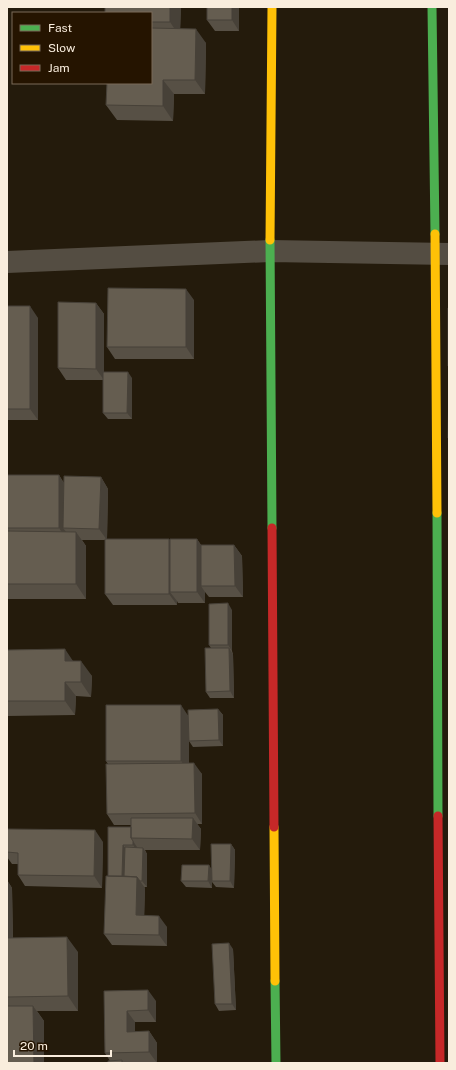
<svg xmlns="http://www.w3.org/2000/svg" width="456" height="1070" viewBox="0 0 456 1070" font-family="'Public Sans',sans-serif">
  <style>
    .lines { fill: none; stroke-linecap: round; stroke-linejoin: round }
    .street { stroke: #544d42; stroke-width: 22 }
    .fast { stroke: #4caf50; stroke-width: 9 }
    .slow { stroke: #ffc107; stroke-width: 9 }
    .jam { stroke: #c62828; stroke-width: 9 }
    .wall { fill: #575045 }
    .shaded-wall { fill: #474138 }
    .building { fill: #655d50; stroke: #474138 }
  </style>
  <rect width="100%" height="100%" fill="#241b0c"/>
  <g class="lines">
    <path class="street" d="M 7,262 L 270,251 L 449,254"/>
    <path class="fast" d="M 432,7 L 435,234
      M 270,240 L 272,528
      M 437,513 L 438,816
      M 275,981 L 276,1063"/>
    <path class="slow" d="M 435,234 L 437,513
      M 270,240 L 272,7
      M 274,827 L 275,981"/>
    <path class="jam" d="M 272,528 L 274,827
      M 438,816 L 440,1063"/>
  </g>
  <path class="wall" d="M 105,7 L 181,7 L 180,29 L 206,43 L 205,94 L 174,94 L 173,121 L 117,120 L 106,105 L 151,83 L 151,13 Z
    M 239,7 L 239,31 L 215,31 L 207,20 Z
    M 194,300 L 194,359 L 115,359 L 107,347 Z
    M 96,303 L 104,314 L 104,372 L 132,378 L 132,419 L 108,419 L 103,413 L 103,380 L 66,380 L 58,368 Z
    M 7,306 L 38,318 L 38,420 L 7,420 Z
    M 7,475 L 59,475 L 64,483 L 101,477 L 108,489 L 107,539 L 170,540 L 197,539 L 201,545 L 234,545 L 242,556 L 243,597 L 209,597 L 205,592 L 205,603 L 178,603 L 177,601 L 177,605 L 113,605 L 105,594 L 105,540 L 82,540 L 86,546 L 86,599 L 7,599 Z
    M 232,610 L 232,651 L 233,654 L 234,698 L 210,698 L 206,692 L 211,648 L 209,645 Z
    M 7,650 L 73,661 L 92,676 L 91,697 L 76,696 L 75,715 L 7,716 Z
    M 218,709 L 223,715 L 223,746 L 193,747 L 189,741 L 189,763 L 202,774 L 202,824 L 197,824 L 201,829 L 200,850 L 145,850 L 147,854 L 147,887 L 144,887 L 145,888 L 144,916 L 167,927 L 167,946 L 112,945 L 104,934 L 108,876 L 131,827 L 131,825 L 114,825 L 107,814 L 108,764 L 106,761 L 188,715 Z
    M 7,829 L 103,842 L 102,888 L 25,886 L 18,875 L 18,864 L 12,864 L 7,857 Z
    M 231,844 L 235,850 L 234,888 L 216,887 L 212,882 L 212,888 L 186,887 L 181,881 L 209,865 L 211,869 Z
    M 7,880 L 12,888 L 13,938 L 78,952 L 78,1011 L 37,1011 L 44,1021 L 7,1063 Z
    M 233,949 L 236,1010 L 219,1011 L 215,1004 Z
    M 104,991 L 156,1001 L 156,1022 L 135,1022 L 135,1032 L 149,1031 L 157,1043 L 157,1063 L 108,1063 L 110,1061 L 105,1053 Z"/>
  <path class="shaded-wall" d="M 170,7 L 181,7 L 180,37 L 170,22 Z
    M 232,7 L 239,7 L 239,31 L 232,20 Z
    M 196,29 L 206,43 L 205,94 L 195,80 Z
    M 163,80 L 174,94 L 173,121 L 163,106 Z
    M 186,289 L 194,300 L 194,359 L 186,347 Z
    M 96,303 L 104,314 L 104,380 L 96,369 Z
    M 30,306 L 38,318 L 38,420 L 30,409 Z
    M 128,372 L 132,378 L 132,419 L 127,413 Z
    M 59,475 L 66,487 L 63,528 L 67,533 L 67,540 L 59,528 Z
    M 101,477 L 108,489 L 107,540 L 99,529 Z
    M 76,532 L 86,546 L 86,599 L 76,584 Z
    M 169,539 L 176,550 L 170,592 L 177,601 L 177,605 L 169,594 Z
    M 197,539 L 205,551 L 201,586 L 205,592 L 205,603 L 197,592 Z
    M 234,545 L 242,556 L 243,597 L 235,586 Z
    M 228,603 L 232,610 L 232,651 L 228,645 Z
    M 229,648 L 233,654 L 234,698 L 230,691 Z
    M 65,649 L 75,664 L 65,661 Z
    M 81,661 L 92,676 L 91,697 L 81,682 Z
    M 65,682 L 76,696 L 75,715 L 65,701 Z
    M 181,705 L 189,717 L 189,772 L 181,761 Z
    M 218,709 L 223,715 L 223,746 L 219,740 Z
    M 194,763 L 202,774 L 202,824 L 195,813 Z
    M 193,818 L 201,829 L 200,850 L 192,839 Z
    M 95,830 L 103,842 L 102,888 L 94,876 Z
    M 133,841 L 137,847 L 137,851 L 133,845 Z
    M 231,844 L 235,850 L 234,888 L 230,881 Z
    M 123,845 L 127,851 L 126,880 L 122,877 Z
    M 143,848 L 147,854 L 147,887 L 142,881 Z
    M 209,865 L 213,872 L 212,881 L 212,888 L 208,881 Z
    M 137,877 L 145,888 L 144,927 L 136,915 Z
    M 7,880 L 12,888 L 13,946 L 7,937 Z
    M 159,916 L 167,927 L 167,946 L 159,935 Z
    M 67,937 L 78,952 L 78,1011 L 68,996 Z
    M 229,943 L 233,949 L 236,1010 L 232,1004 Z
    M 148,990 L 156,1001 L 156,1022 L 148,1010 Z
    M 33,1006 L 44,1021 L 44,1063 L 34,1063 Z
    M 127,1011 L 135,1022 L 135,1043 L 127,1032 Z
    M 149,1031 L 157,1043 L 157,1063 L 149,1052 Z"/>
  <path class="building" d="M 105,7 L 170,7 L 170,22 L 151,22 L 151,13 L 105,13 Z
    M 207,7 L 232,7 L 232,20 L 207,20 Z
    M 151,28 L 196,29 L 195,80 L 163,80 L 163,106 L 106,105 L 107,83 L 151,83 Z
    M 108,288 L 186,289 L 186,347 L 107,347 Z
    M 58,302 L 96,303 L 96,369 L 58,368 Z
    M 7,306 L 30,306 L 30,409 L 7,409 Z
    M 448,308 L 449,308 L 449,366 L 448,366 Z
    M 103,372 L 128,372 L 127,413 L 103,413 Z
    M 449,382 L 449,438 L 448,438 Z
    M 7,475 L 59,475 L 59,528 L 7,528 Z
    M 64,476 L 101,477 L 99,529 L 63,528 Z
    M 7,531 L 76,532 L 76,584 L 7,584 Z
    M 105,539 L 169,539 L 169,594 L 105,594 Z
    M 170,539 L 197,539 L 197,592 L 170,592 Z
    M 201,545 L 234,545 L 235,586 L 201,586 Z
    M 228,603 L 228,645 L 209,645 L 209,604 Z
    M 205,648 L 229,648 L 230,691 L 206,692 Z
    M 65,649 L 65,661 L 81,661 L 81,682 L 65,682 L 65,701 L 7,701 L 7,650 Z
    M 106,705 L 181,705 L 181,761 L 106,761 Z
    M 218,709 L 219,740 L 189,741 L 188,710 Z
    M 194,763 L 195,813 L 107,814 L 106,764 Z
    M 131,818 L 193,818 L 192,839 L 131,838 Z
    M 108,827 L 131,827 L 131,838 L 133,841 L 133,845 L 123,845 L 122,876 L 108,876 Z
    M 7,829 L 95,830 L 94,876 L 18,875 L 18,853 L 7,852 Z
    M 211,844 L 231,844 L 230,881 L 212,881 Z
    M 125,847 L 143,848 L 142,881 L 140,881 L 137,877 L 124,876 Z
    M 182,865 L 209,865 L 208,881 L 181,881 Z
    M 106,876 L 137,877 L 136,915 L 159,916 L 159,935 L 104,934 Z
    M 67,937 L 68,996 L 7,997 L 7,938 Z
    M 229,943 L 232,1004 L 215,1004 L 212,944 Z
    M 148,990 L 148,1010 L 127,1011 L 127,1032 L 149,1031 L 149,1052 L 105,1053 L 104,991 Z
    M 7,1006 L 33,1006 L 34,1063 L 7,1063 Z
    M 122,1060 L 122,1063 L 108,1063 L 108,1061 Z"/>
  <rect width="456" height="1070" fill="none" stroke="#f9eddd" stroke-width="16"/>
  <rect x="12" y="12" width="140" height="72" fill="#251400" stroke="#7a6b58"/>
  <rect x="20" y="25" width="20" height="6" fill="#4caf50" stroke="#7a6b58"/>
  <text x="48" y="32" font-size="12" fill="#f9eddd">Fast</text>
  <rect x="20" y="45" width="20" height="6" fill="#ffc107" stroke="#7a6b58"/>
  <text x="48" y="52" font-size="12" fill="#f9eddd">Slow</text>
  <rect x="20" y="65" width="20" height="6" fill="#c62828" stroke="#7a6b58"/>
  <text x="48" y="72" font-size="12" fill="#f9eddd">Jam</text>
  <path d="M14 1050v6h97v-6" fill="none" stroke="#f9eddd" stroke-width="2"/>
  <text x="20" y="1050" font-size="12" fill="#f9eddd" stroke="#251400" stroke-width="3" paint-order="stroke">20 m</text>
</svg>
